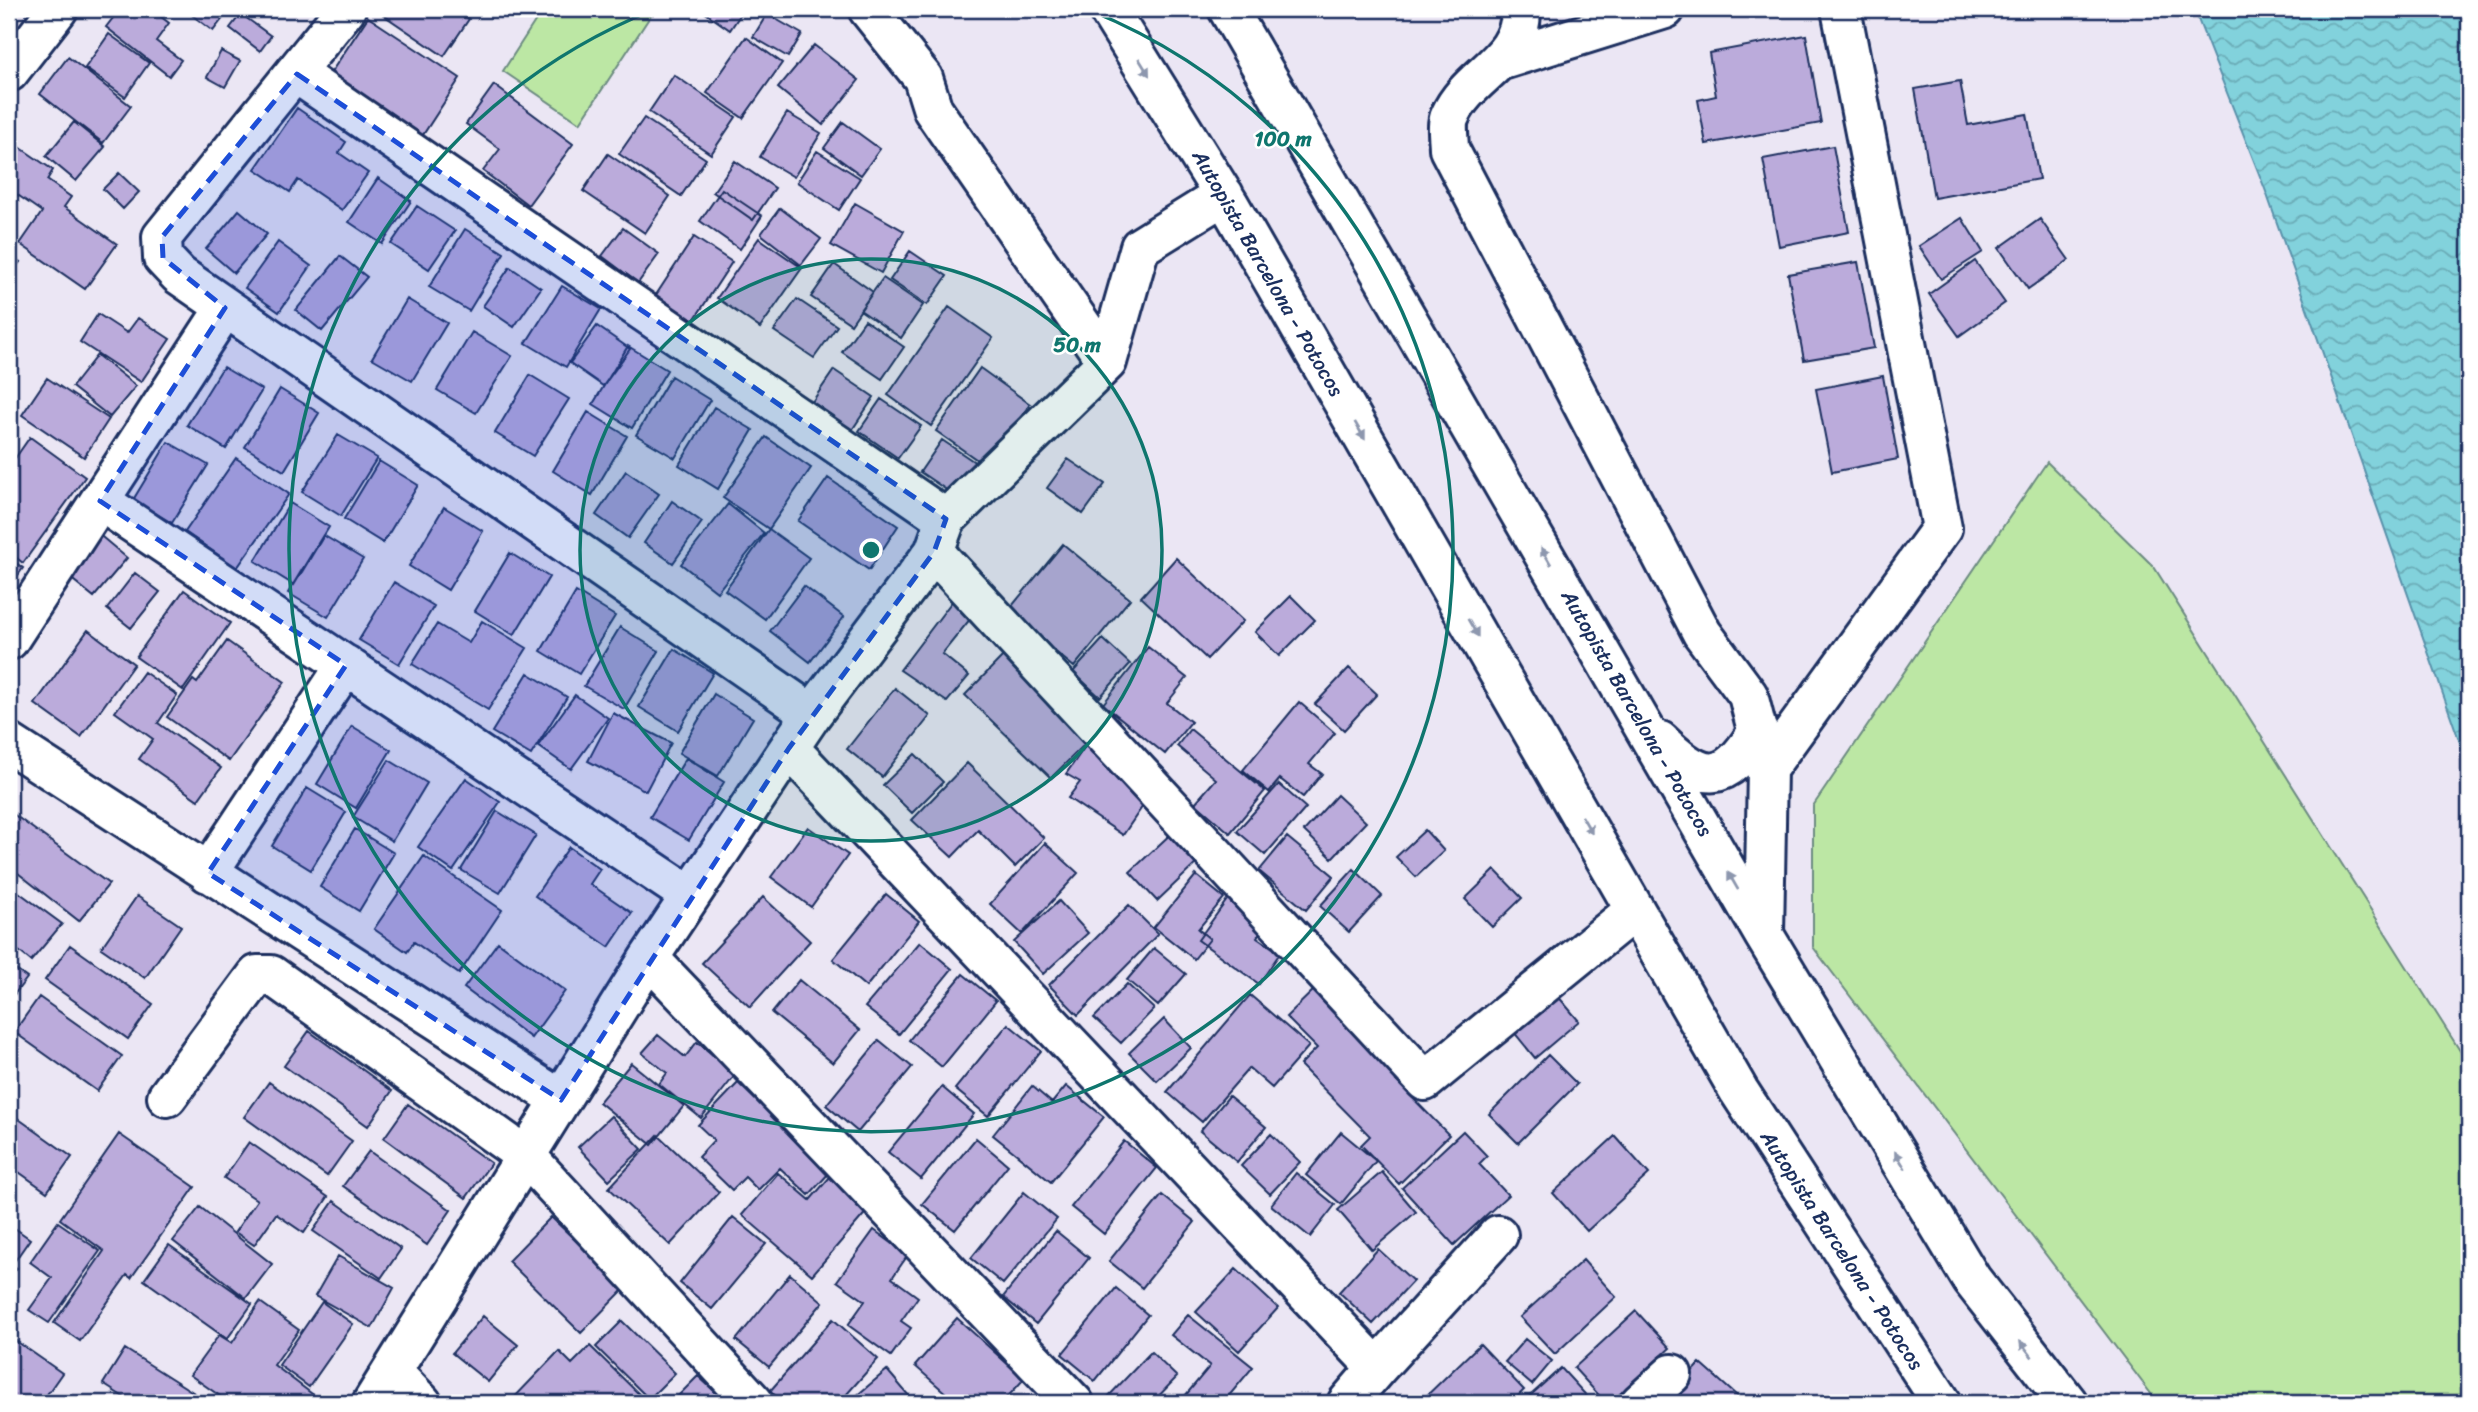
<svg xmlns="http://www.w3.org/2000/svg" width="2478" height="1412" viewBox="0 0 2478 1412" font-family="Sriracha,sans-serif">
  <style>
    .green { fill: #bce7a4; stroke: #6c8b81; stroke-width: 2 }
    .water { fill: url(#water-waves); stroke: #5991aa; stroke-width: 2 }
    .building { fill: #bbabdb; stroke: #1b2f5e; stroke-width: 2 }
    .lines { fill: none; stroke-linecap: round; stroke-linejoin: round }
    .minor-casing { stroke: #1b2f5e; stroke-width: 44 }
    .minor { stroke: #fff; stroke-width: 38 }
    .oneway { fill: #8d97ae }
    .marked { fill: #1d4ed8; fill-opacity: 0.2; stroke: #1d4ed8; stroke-width: 5; stroke-dasharray: 14 9; stroke-linejoin: round }
    .ring { fill: none; stroke: #0f766e; stroke-width: 3.5 }
    .labels { text-anchor: middle; dominant-baseline: central; stroke-width: 5; stroke-linejoin: round; paint-order: stroke }
    .street-label { font-size: 21px; fill: #1b2f5e; stroke: #fff }
    .centre { fill: #0f766e; stroke: #fff; stroke-width: 3.5 }
    .ring-label { font-size: 21px; text-anchor: middle; font-weight: bold; fill: #0f766e; stroke: #fff; stroke-width: 5; stroke-linejoin: round; paint-order: stroke }
  </style>
  <defs>
    <pattern id="water-waves" width="16" height="10" patternUnits="userSpaceOnUse" patternTransform="scale(1.75)"><rect width="16" height="10" fill="#82d2dc"/><path d="M0 5q4-4 8 0t8 0" fill="none" stroke="#6aabb6"/></pattern>
  </defs>
  <rect width="100%" height="100%" fill="#ebe6f4"/>
  <filter id="ink" filterUnits="userSpaceOnUse"><feTurbulence type="fractalNoise" baseFrequency=".0143" numOctaves="2"/><feDisplacementMap in="SourceGraphic" scale="14" xChannelSelector="R" yChannelSelector="G"/><feConvolveMatrix kernelMatrix="1 2 1 2 8 2 1 2 1" color-interpolation-filters="sRGB"/></filter>
  <g filter="url(#ink)">
    <path class="green" d="M 543,9 L 655,9 L 580,123 L 503,71 Z
      M 2047,462 L 2154,567 L 2469,1065 L 2469,1403 L 2158,1403 L 1813,947 L 1813,806 Z"/>
    <path class="water" d="M 2194,9 L 2469,9 L 2469,768 L 2265,189 Z"/>
    <path class="building" d="M 120,9 L 151,9 L 169,23 L 156,41 L 181,60 L 169,76 L 106,27 Z
      M 184,9 L 230,9 L 213,31 Z
      M 386,9 L 454,9 L 469,19 L 444,56 L 382,14 Z
      M 700,9 L 744,9 L 730,30 Z
      M 241,14 L 271,36 L 260,51 L 230,28 Z
      M 767,14 L 802,34 L 788,57 L 753,37 Z
      M 368,17 L 460,78 L 419,141 L 326,80 Z
      M 109,34 L 149,63 L 125,97 L 85,68 Z
      M 1806,35 L 1821,123 L 1706,144 L 1698,100 L 1716,96 L 1709,53 Z
      M 746,37 L 782,63 L 743,118 L 707,93 Z
      M 814,45 L 859,80 L 823,125 L 778,88 Z
      M 221,51 L 240,61 L 225,87 L 207,77 Z
      M 68,57 L 131,106 L 103,143 L 40,94 Z
      M 674,75 L 736,117 L 711,154 L 649,112 Z
      M 1960,81 L 1968,125 L 2027,114 L 2039,179 L 1934,198 L 1915,89 Z
      M 494,85 L 573,144 L 528,205 L 483,171 L 500,149 L 466,124 Z
      M 297,108 L 346,142 L 339,153 L 368,173 L 342,210 L 298,180 L 290,192 L 255,169 Z
      M 787,113 L 821,133 L 794,177 L 760,157 Z
      M 644,118 L 706,159 L 681,196 L 619,154 Z
      M 74,122 L 105,147 L 76,181 L 46,156 Z
      M 843,122 L 880,149 L 861,175 L 824,148 Z
      M 18,146 L 53,170 L 47,180 L 71,197 L 64,207 L 117,244 L 85,289 L 20,244 L 42,212 L 9,189 L 9,158 Z
      M 1833,146 L 1849,232 L 1779,246 L 1763,159 Z
      M 817,151 L 860,178 L 839,210 L 797,182 Z
      M 608,154 L 670,196 L 645,233 L 583,191 Z
      M 735,161 L 775,188 L 753,220 L 713,192 Z
      M 119,173 L 139,192 L 123,209 L 103,189 Z
      M 378,178 L 411,201 L 382,244 L 349,222 Z
      M 722,189 L 762,216 L 740,249 L 700,221 Z
      M 855,203 L 904,231 L 881,273 L 831,245 Z
      M 417,206 L 455,231 L 429,269 L 391,244 Z
      M 780,208 L 821,239 L 801,265 L 761,234 Z
      M 239,210 L 267,234 L 234,273 L 206,249 Z
      M 1962,218 L 1983,252 L 1941,279 L 1919,246 Z
      M 2040,219 L 2069,260 L 2028,289 L 1999,248 Z
      M 623,228 L 659,254 L 638,283 L 602,256 Z
      M 465,229 L 504,253 L 469,311 L 429,287 Z
      M 694,237 L 732,262 L 692,323 L 654,298 Z
      M 759,238 L 802,268 L 760,328 L 717,298 Z
      M 278,242 L 311,266 L 279,312 L 245,288 Z
      M 910,251 L 947,276 L 927,305 L 890,280 Z
      M 9,253 L 20,262 L 9,276 Z
      M 340,256 L 367,277 L 322,331 L 296,310 Z
      M 1975,261 L 2005,303 L 1959,336 L 1929,294 Z
      M 1858,262 L 1874,348 L 1804,360 L 1788,274 Z
      M 834,264 L 873,292 L 851,324 L 811,297 Z
      M 510,267 L 541,288 L 514,327 L 483,306 Z
      M 883,278 L 923,305 L 901,338 L 860,310 Z
      M 562,286 L 601,309 L 566,367 L 526,343 Z
      M 407,299 L 447,323 L 412,381 L 372,358 Z
      M 797,299 L 837,326 L 814,358 L 774,331 Z
      M 949,307 L 993,338 L 931,426 L 888,395 Z
      M 98,314 L 127,333 L 138,318 L 170,339 L 141,382 L 80,342 Z
      M 865,320 L 904,347 L 882,379 L 842,352 Z
      M 597,326 L 630,349 L 603,386 L 570,363 Z
      M 472,332 L 512,356 L 476,413 L 437,390 Z
      M 628,346 L 667,370 L 632,428 L 593,404 Z
      M 97,355 L 136,386 L 110,417 L 72,387 Z
      M 223,367 L 262,390 L 226,449 L 187,425 Z
      M 980,368 L 1030,404 L 986,466 L 936,431 Z
      M 834,370 L 874,397 L 852,430 L 812,402 Z
      M 530,375 L 569,399 L 533,456 L 495,433 Z
      M 671,376 L 710,400 L 675,458 L 636,435 Z
      M 1883,376 L 1898,459 L 1832,472 L 1816,389 Z
      M 47,378 L 109,419 L 84,457 L 22,415 Z
      M 280,389 L 319,413 L 284,471 L 245,447 Z
      M 881,399 L 921,426 L 898,458 L 859,431 Z
      M 714,407 L 753,430 L 718,489 L 679,465 Z
      M 588,412 L 627,436 L 592,495 L 553,471 Z
      M 338,435 L 377,458 L 341,516 L 302,492 Z
      M 30,437 L 85,477 L 23,563 L 9,552 L 9,467 Z
      M 766,437 L 811,468 L 769,529 L 723,498 Z
      M 942,440 L 982,467 L 960,499 L 920,472 Z
      M 168,442 L 208,465 L 172,523 L 133,500 Z
      M 236,458 L 289,494 L 237,568 L 185,532 Z
      M 1068,459 L 1105,484 L 1083,514 L 1047,488 Z
      M 379,461 L 418,485 L 383,543 L 344,519 Z
      M 626,471 L 659,494 L 628,538 L 596,515 Z
      M 828,478 L 898,526 L 869,570 L 798,521 Z
      M 672,501 L 702,522 L 673,563 L 644,543 Z
      M 290,503 L 329,527 L 294,585 L 255,561 Z
      M 728,504 L 764,533 L 717,592 L 681,564 Z
      M 444,507 L 483,531 L 448,590 L 409,566 Z
      M 769,529 L 809,558 L 765,619 L 725,590 Z
      M 96,532 L 127,558 L 94,597 L 63,572 Z
      M 323,535 L 363,559 L 328,617 L 288,593 Z
      M 1063,544 L 1130,599 L 1074,667 L 1007,612 Z
      M 510,553 L 549,577 L 514,635 L 475,611 Z
      M 9,558 L 23,568 L 9,588 Z
      M 1176,558 L 1243,621 L 1207,659 L 1141,597 Z
      M 135,573 L 160,592 L 131,628 L 107,609 Z
      M 394,582 L 434,606 L 399,664 L 359,640 Z
      M 804,586 L 844,617 L 810,662 L 770,631 Z
      M 184,590 L 230,623 L 183,690 L 136,657 Z
      M 576,592 L 615,616 L 579,674 L 541,651 Z
      M 1291,596 L 1315,620 L 1279,656 L 1255,632 Z
      M 953,600 L 975,613 L 942,654 L 969,676 L 947,702 L 900,670 Z
      M 482,621 L 527,648 L 488,710 L 412,664 L 437,624 L 469,643 Z
      M 620,627 L 659,651 L 624,709 L 584,686 Z
      M 88,630 L 134,664 L 81,737 L 35,704 Z
      M 1103,639 L 1130,664 L 1100,697 L 1073,672 Z
      M 227,641 L 285,682 L 229,761 L 167,717 L 193,680 L 197,683 Z
      M 1148,647 L 1187,678 L 1167,703 L 1191,722 L 1165,754 L 1103,704 Z
      M 674,649 L 713,673 L 678,731 L 639,707 Z
      M 1004,655 L 1090,739 L 1051,778 L 965,695 Z
      M 1349,668 L 1377,694 L 1344,730 L 1315,704 Z
      M 144,672 L 177,695 L 158,723 L 221,768 L 198,800 L 139,759 L 153,739 L 115,712 Z
      M 528,673 L 567,697 L 531,755 L 492,732 Z
      M 895,688 L 930,716 L 882,777 L 847,749 Z
      M 714,694 L 753,718 L 718,776 L 679,753 Z
      M 575,695 L 608,718 L 571,769 L 538,746 Z
      M 1299,702 L 1335,733 L 1309,764 L 1322,774 L 1303,797 L 1280,779 L 1269,792 L 1243,770 Z
      M 613,713 L 671,743 L 646,791 L 588,761 Z
      M 352,726 L 391,750 L 356,808 L 317,784 Z
      M 1190,729 L 1265,791 L 1230,833 L 1195,803 L 1216,779 L 1177,746 Z
      M 1086,745 L 1153,791 L 1123,835 L 1068,798 L 1080,782 L 1066,774 Z
      M 915,754 L 943,782 L 912,813 L 883,785 Z
      M 686,758 L 724,782 L 689,840 L 650,817 Z
      M 389,760 L 427,783 L 392,841 L 353,817 Z
      M 967,763 L 1044,838 L 1015,867 L 978,830 L 952,857 L 912,820 Z
      M 466,778 L 500,802 L 453,871 L 418,847 Z
      M 1279,784 L 1306,808 L 1265,855 L 1237,831 Z
      M 307,788 L 346,812 L 311,870 L 272,846 Z
      M 1337,795 L 1366,822 L 1332,858 L 1304,831 Z
      M 9,811 L 109,884 L 79,921 L 9,866 Z
      M 497,811 L 536,835 L 500,893 L 461,870 Z
      M 808,827 L 848,855 L 811,907 L 771,877 Z
      M 355,829 L 394,853 L 359,911 L 320,887 Z
      M 1175,830 L 1201,859 L 1157,901 L 1130,872 Z
      M 1425,830 L 1444,851 L 1416,877 L 1396,857 Z
      M 1287,837 L 1334,876 L 1306,910 L 1259,871 Z
      M 1045,843 L 1078,873 L 1022,934 L 990,904 Z
      M 569,847 L 600,869 L 590,884 L 632,913 L 609,947 L 535,896 Z
      M 424,856 L 502,910 L 459,974 L 414,942 L 407,952 L 374,929 Z
      M 1354,869 L 1382,896 L 1349,932 L 1320,906 Z
      M 1495,870 L 1522,898 L 1492,927 L 1465,899 Z
      M 1196,875 L 1224,898 L 1198,929 L 1210,939 L 1194,959 L 1154,927 Z
      M 9,885 L 62,924 L 31,961 L 9,943 Z
      M 1232,893 L 1269,920 L 1257,937 L 1280,953 L 1259,984 L 1198,940 Z
      M 886,894 L 919,921 L 866,987 L 833,959 Z
      M 137,896 L 181,926 L 145,978 L 101,948 Z
      M 763,897 L 810,941 L 750,1007 L 702,963 Z
      M 1059,901 L 1088,933 L 1043,974 L 1014,942 Z
      M 1129,905 L 1158,934 L 1078,1015 L 1049,985 Z
      M 498,942 L 565,991 L 531,1038 L 464,988 Z
      M 920,942 L 952,969 L 899,1034 L 865,1007 Z
      M 70,945 L 153,1004 L 128,1039 L 45,980 Z
      M 1154,948 L 1186,974 L 1158,1006 L 1127,980 Z
      M 9,965 L 27,978 L 9,1001 Z
      M 963,974 L 996,1001 L 942,1067 L 909,1040 Z
      M 799,980 L 860,1030 L 833,1063 L 772,1013 Z
      M 1127,984 L 1154,1009 L 1121,1043 L 1094,1018 Z
      M 1319,985 L 1405,1072 L 1396,1081 L 1449,1135 L 1399,1184 L 1361,1145 L 1370,1136 L 1300,1065 L 1317,1048 L 1286,1017 Z
      M 1250,995 L 1309,1046 L 1272,1088 L 1249,1068 L 1202,1122 L 1167,1092 Z
      M 1557,995 L 1579,1021 L 1535,1058 L 1513,1031 Z
      M 39,997 L 122,1056 L 97,1091 L 14,1032 Z
      M 1164,1019 L 1191,1048 L 1157,1081 L 1129,1053 Z
      M 1008,1024 L 1041,1051 L 988,1116 L 955,1089 Z
      M 309,1031 L 392,1091 L 368,1126 L 284,1066 Z
      M 658,1035 L 685,1057 L 697,1042 L 736,1074 L 701,1118 L 659,1084 L 667,1073 L 642,1053 Z
      M 879,1040 L 912,1067 L 858,1132 L 826,1105 Z
      M 1548,1055 L 1577,1084 L 1518,1143 L 1489,1114 Z
      M 631,1063 L 684,1106 L 652,1145 L 599,1102 Z
      M 269,1082 L 352,1141 L 327,1176 L 244,1117 Z
      M 738,1083 L 830,1172 L 809,1195 L 780,1168 L 758,1190 L 745,1177 L 732,1190 L 698,1157 L 714,1140 L 698,1125 Z
      M 1032,1086 L 1052,1103 L 1066,1086 L 1104,1117 L 1051,1182 L 993,1135 Z
      M 942,1087 L 974,1114 L 921,1179 L 888,1152 Z
      M 1229,1096 L 1266,1127 L 1237,1162 L 1200,1131 Z
      M 408,1104 L 491,1163 L 466,1198 L 384,1138 Z
      M 9,1112 L 72,1157 L 47,1192 L 9,1165 Z
      M 611,1116 L 642,1149 L 609,1180 L 578,1147 Z
      M 1463,1131 L 1487,1156 L 1479,1164 L 1508,1195 L 1454,1245 L 1402,1188 Z
      M 1341,1132 L 1376,1161 L 1341,1204 L 1306,1175 Z
      M 119,1134 L 195,1187 L 131,1278 L 127,1275 L 80,1341 L 54,1323 L 104,1251 L 60,1219 Z
      M 1271,1134 L 1300,1162 L 1270,1194 L 1241,1166 Z
      M 658,1135 L 719,1192 L 670,1245 L 609,1188 Z
      M 1615,1136 L 1649,1174 L 1587,1231 L 1553,1193 Z
      M 976,1138 L 1008,1165 L 955,1230 L 922,1204 Z
      M 1124,1141 L 1157,1168 L 1104,1234 L 1071,1207 Z
      M 249,1142 L 328,1197 L 304,1233 L 276,1214 L 254,1245 L 235,1232 L 257,1200 L 224,1178 Z
      M 369,1151 L 451,1210 L 427,1245 L 343,1186 Z
      M 1382,1172 L 1416,1212 L 1372,1250 L 1338,1210 Z
      M 778,1173 L 810,1200 L 830,1177 L 868,1210 L 812,1275 L 742,1215 Z
      M 1296,1173 L 1335,1205 L 1310,1237 L 1271,1205 Z
      M 9,1190 L 16,1195 L 9,1206 Z
      M 1024,1192 L 1057,1219 L 1003,1284 L 971,1258 Z
      M 1162,1195 L 1195,1222 L 1142,1288 L 1109,1261 Z
      M 334,1201 L 401,1249 L 381,1278 L 313,1231 Z
      M 200,1207 L 272,1264 L 246,1298 L 173,1241 Z
      M 551,1217 L 625,1288 L 581,1333 L 508,1261 Z
      M 733,1217 L 766,1244 L 712,1309 L 680,1283 Z
      M 58,1222 L 100,1251 L 49,1323 L 29,1310 L 52,1278 L 30,1262 Z
      M 9,1224 L 30,1239 L 14,1262 L 9,1258 Z
      M 874,1230 L 908,1255 L 892,1278 L 918,1297 L 901,1321 L 911,1328 L 891,1356 L 848,1325 L 865,1301 L 837,1281 Z
      M 1056,1231 L 1089,1258 L 1036,1324 L 1003,1297 Z
      M 169,1245 L 252,1304 L 227,1339 L 144,1280 Z
      M 1378,1249 L 1413,1281 L 1373,1324 L 1339,1292 Z
      M 338,1256 L 394,1288 L 372,1328 L 315,1296 Z
      M 1583,1260 L 1616,1297 L 1555,1354 L 1520,1317 Z
      M 9,1263 L 17,1268 L 9,1280 Z
      M 1236,1269 L 1278,1308 L 1239,1351 L 1196,1312 Z
      M 790,1274 L 823,1302 L 769,1367 L 736,1340 Z
      M 1116,1288 L 1148,1315 L 1095,1381 L 1062,1354 Z
      M 260,1302 L 299,1330 L 274,1365 L 324,1403 L 254,1403 L 244,1396 L 239,1403 L 230,1403 L 190,1375 L 219,1335 L 232,1343 Z
      M 322,1302 L 353,1324 L 309,1387 L 279,1365 Z
      M 1636,1311 L 1670,1348 L 1610,1403 L 1606,1403 L 1574,1368 Z
      M 1188,1315 L 1253,1367 L 1223,1403 L 1193,1403 L 1185,1396 L 1210,1366 L 1171,1335 Z
      M 483,1316 L 518,1345 L 488,1382 L 452,1353 Z
      M 957,1318 L 1024,1379 L 1002,1403 L 957,1403 L 915,1366 Z
      M 833,1319 L 878,1359 L 839,1403 L 784,1403 L 770,1391 Z
      M 622,1321 L 675,1373 L 649,1399 L 596,1347 Z
      M 9,1336 L 62,1373 L 41,1403 L 9,1403 Z
      M 1525,1339 L 1552,1361 L 1532,1385 L 1505,1362 Z
      M 1480,1344 L 1524,1390 L 1511,1403 L 1419,1403 Z
      M 590,1346 L 644,1399 L 640,1403 L 510,1402 L 559,1351 L 572,1364 Z
      M 125,1349 L 210,1403 L 133,1403 L 103,1384 Z
      M 1151,1352 L 1177,1377 L 1152,1403 L 1106,1403 L 1104,1401 Z
      M 1700,1363 L 1745,1403 L 1671,1403 L 1666,1399 Z
      M 1561,1368 L 1593,1403 L 1522,1403 Z
      M 887,1370 L 915,1403 L 848,1403 Z
      M 698,1376 L 727,1403 L 672,1402 Z"/>
    <g class="lines">
      <defs>
        <path id="minor" d="M 346,9 L 162,237 L 163,258 L 179,275 L 812,714 L 789,748 L 1377,1368 L 1347,1403
          M 868,9 L 923,78 L 933,110 L 1107,362
          M 1108,9 L 1229,204 L 1739,1091 L 1942,1403
          M 1228,9 L 1764,935 L 1972,1280 L 2068,1403
          M 1521,9 C 1522,62 1469,73 1450,116 C 1446,124 1449,140 1449,149 L 1702,633 L 1748,695 L 1767,769
          M 1502,60 L 1665,9
          M 9,72 L 58,9
          M 297,74 L 946,519 L 934,552 L 812,714
          M 100,501 L 689,895
          M 946,519 L 1107,362 L 1140,247 L 1224,195
          M 934,552 L 1425,1081 L 1635,910
          M 9,640 L 225,308
          M 1660,741 C 1704,784 1725,785 1758,731
          M 9,743 L 561,1100
          M 208,873 L 346,665
          M 1764,934 L 1767,769 L 1942,528 L 1841,9
          M 649,958 L 1074,1403
          M 167,1097 L 257,975 L 271,975 L 527,1157 L 754,1403
          M 1377,1368 L 1498,1235
          M 393,1373 L 422,1403
          M 372,1403 L 649,958 L 789,748
          M 1640,1403 L 1672,1374"/>
      </defs>
      <use href="#minor" class="minor-casing"/>
      <use href="#minor" class="minor"/>
    </g>
    <defs><path id="oneway-solid" d="M-6-.8H1V-3.2L6.5 0L1 3.2V.8H-6Z" transform="scale(1.75)"/></defs>
    <g class="oneway">
      <use href="#oneway-solid" transform="translate(1144 67) rotate(58)"/>
      <use href="#oneway-solid" transform="translate(1360 431) rotate(60)"/>
      <use href="#oneway-solid" transform="translate(1546 556) rotate(-120)"/>
      <use href="#oneway-solid" transform="translate(1473 628) rotate(60)"/>
      <use href="#oneway-solid" transform="translate(1587 825) rotate(60)"/>
      <use href="#oneway-solid" transform="translate(1733 881) rotate(-120)"/>
      <use href="#oneway-solid" transform="translate(1900 1160) rotate(-121)"/>
      <use href="#oneway-solid" transform="translate(2026 1349) rotate(-128)"/>
    </g>
  </g>
  <path class="marked" d="M 297,74 L 946,519 L 934,552 L 789,748 L 561,1100 L 208,873 L 346,665 L 100,501 L 225,308 L 163,258 L 162,237 Z"/>
  <circle cx="871" cy="550" r="291" fill="#0f766e" fill-opacity=".12"/>
  <g class="ring">
    <circle cx="871" cy="550" r="291"/>
    <path d="M1089 10A582 582 0 1 1 653 10"/>
  </g>
  <g class="labels">
    <g class="street-label">
      <text transform="translate(1268 273) rotate(60)">Autopista Barcelona - Potocos</text>
      <text transform="translate(1637 713) rotate(60)">Autopista Barcelona - Potocos</text>
      <text transform="translate(1842 1250) rotate(57)">Autopista Barcelona - Potocos</text>
    </g>
  </g>
  <circle cx="871" cy="550" r="10" class="centre"/>
  <g class="ring-label">
    <text x="1283" y="146">100 m</text>
    <text x="1077" y="352">50 m</text>
  </g>
  <rect width="2478" height="1412" fill="none" stroke="#fff" stroke-width="35"/>
  <rect x="18" y="18" width="2443" height="1377" fill="none" stroke="#1b2f5e" stroke-width="2.5" filter="url(#ink)"/>
</svg>
